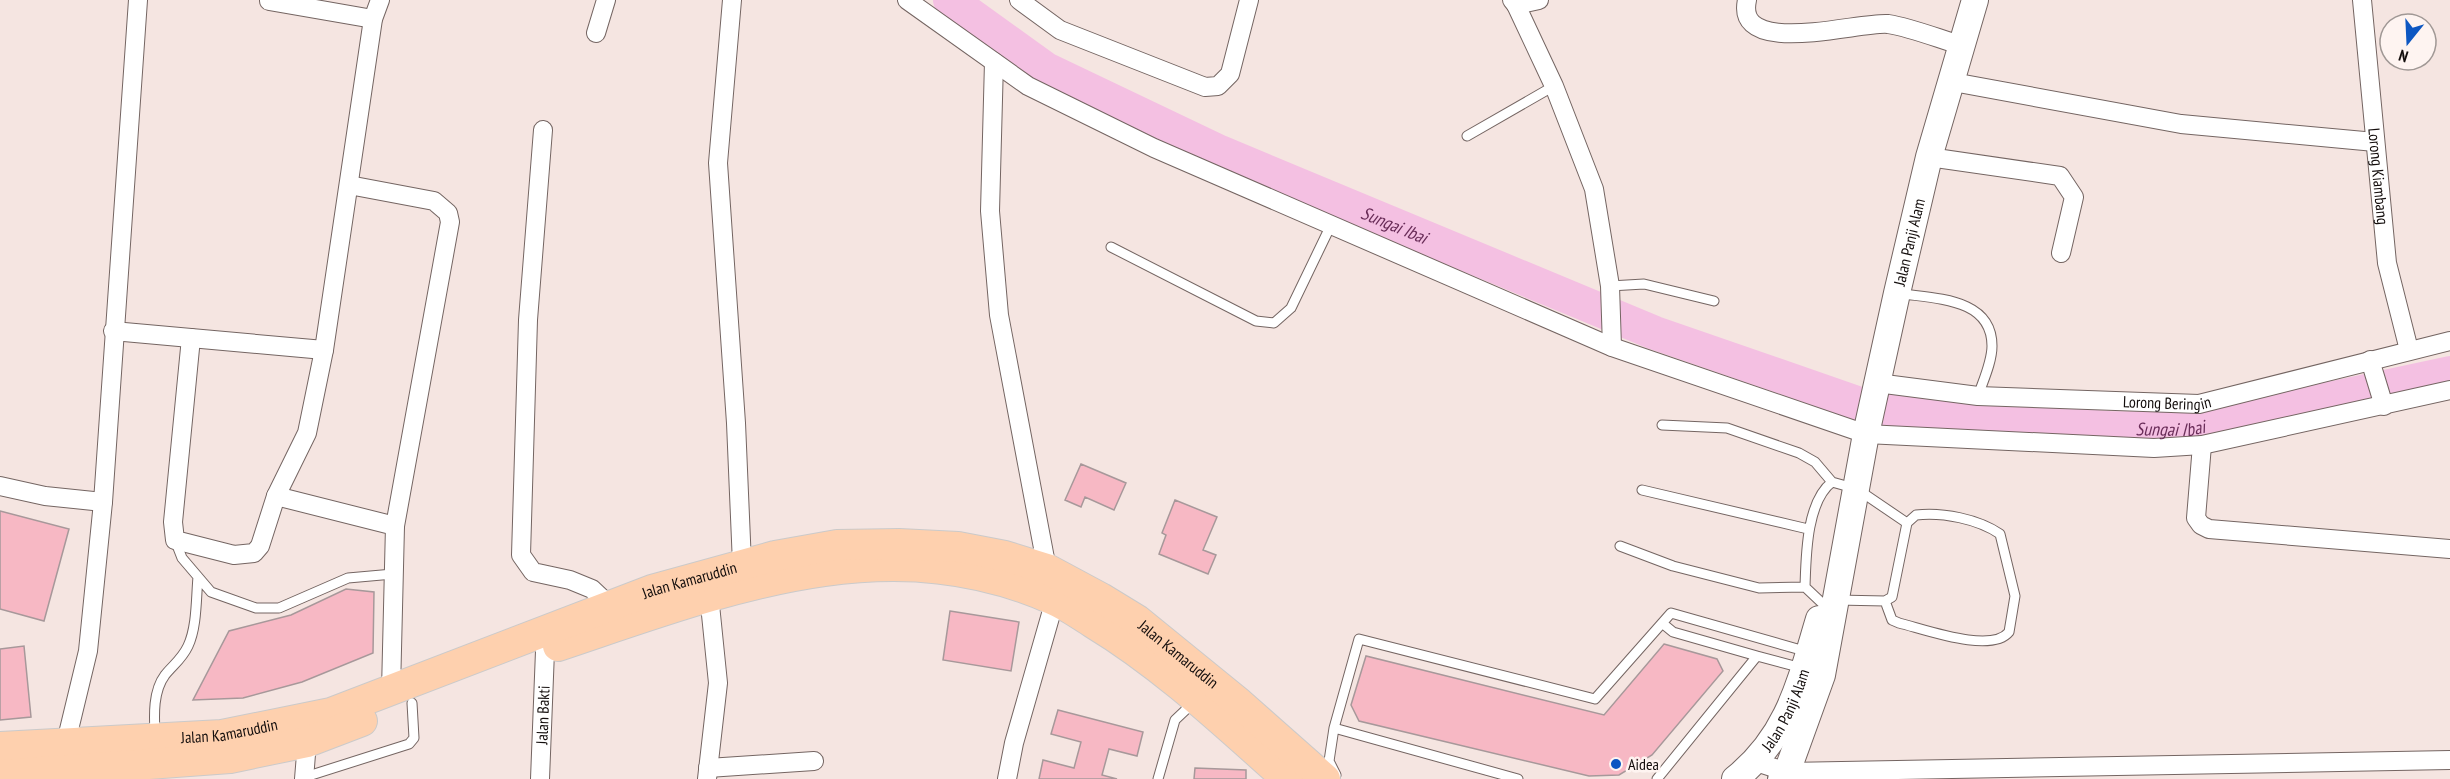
<svg xmlns="http://www.w3.org/2000/svg" width="2450" height="779" viewBox="0 0 2450 779" font-family="'PT Sans Narrow',sans-serif">
  <style>
    .lines { fill: none; stroke-linecap: round; stroke-linejoin: round }
    .river { stroke: #f4c0e2; stroke-width: 34 }
    .building { fill: #f7b8c4; stroke: #a7989a; stroke-width: 1.5 }
    .service-casing { stroke: #746562; stroke-width: 11 }
    .minor-casing { stroke: #746562; stroke-width: 20 }
    .secondary-casing { stroke: #746562; stroke-width: 28 }
    .trunk-casing { stroke: #cbcaca; stroke-width: 32 }
    .service { stroke: #fff; stroke-width: 9 }
    .minor { stroke: #fff; stroke-width: 18 }
    .secondary { stroke: #fff; stroke-width: 26 }
    .trunk { stroke: #fed0ae; stroke-width: 30 }
    .poi-dot { fill: #0d57c2; stroke: #fef4f1; stroke-width: 2 }
    .labels { text-anchor: middle; dominant-baseline: central; stroke-width: 5; stroke-linejoin: round; paint-order: stroke }
    .street-label { font-size: 16px; fill: #130d0c; stroke: #fef4f1 }
    .poi-label { font-size: 16px; fill: #130d0c; stroke: #fef4f1; text-anchor: start }
    .water-label { font-size: 18px; font-style: italic; fill: #692c58; stroke: #fef4f1 }
  </style>
  <rect width="100%" height="100%" fill="#f5e5e1"/>
  <g class="lines">
    <g class="river">
      <path id="s1" d="M 950,0 L 1046,69 L 1220,152 L 1655,333 L 1860,404"/>
      <path id="s2" d="M 1886,410 L 2109,428 L 2189,429 L 2450,373"/>
    </g>
  </g>
  <path class="building" d="M 1081,464 L 1126,483 L 1114,510 L 1085,497 L 1081,507 L 1065,500 Z
    M 1175,500 L 1217,517 L 1203,550 L 1216,555 L 1208,574 L 1159,554 L 1166,535 L 1162,533 Z
    M 0,511 L 69,529 L 44,621 L 0,609 Z
    M 346,589 L 374,592 L 373,653 L 302,682 L 243,698 L 193,700 L 229,631 L 291,615 Z
    M 950,611 L 1019,622 L 1011,671 L 943,660 Z
    M 1664,644 L 1717,659 L 1723,671 L 1652,755 L 1619,775 L 1589,776 L 1359,721 L 1351,705 L 1366,656 L 1604,715 Z
    M 24,646 L 31,717 L 0,720 L 0,649 Z
    M 1058,710 L 1143,732 L 1137,756 L 1109,749 L 1102,775 L 1117,779 L 1039,779 L 1043,760 L 1074,768 L 1081,742 L 1051,734 Z
    M 1195,768 L 1246,770 L 1246,779 L 1194,779 Z"/>
  <g class="lines">
    <defs>
      <path id="service" d="M 1467,136 L 1554,86
        M 1111,247 L 1256,321 L 1274,323 L 1291,308 L 1331,225
        M 1610,286 L 1644,284 L 1714,301
        M 1897,293 C 1934,299 1992,297 1992,346 C 1992,362 1983,381 1978,396
        M 1662,425 L 1727,428 L 1799,453 L 1815,462 L 1832,482 L 1857,489 L 1907,523 L 1892,597 L 1885,601 L 1837,600
        M 1642,490 L 1808,529
        M 175,540 L 182,558 L 211,592 L 256,608 L 279,608 L 348,578 L 393,574
        M 1620,546 L 1673,566 L 1759,588 L 1805,587
        M 1885,601 L 1892,620 L 1899,623 C 1924,629 1991,654 2009,632 L 2015,596 L 2000,534 C 1978,519 1943,512 1916,515 L 1907,523
        M 1823,604 L 1805,587 C 1806,558 1806,502 1832,482
        M 1662,623 L 1673,632 L 1757,656
        M 1334,728 L 1329,761 L 1336,775
        M 155,734 C 154,715 153,691 165,675 C 173,665 182,659 188,646 C 197,627 196,599 198,577
        M 305,777 L 409,744 L 414,738 L 412,703
        M 1158,779 L 1175,720 L 1193,703
        M 1518,779 L 1334,728 L 1359,639 L 1595,699 L 1671,613 L 1808,652
        M 1657,779 L 1757,656 L 1802,668"/>
      <g id="minor">
        <path d="M 732,0 L 718,163 L 736,423 L 742,564"/>
        <path d="M 907,0 L 1028,86 L 1154,148 L 1612,347 L 1866,434 L 2154,448 L 2202,445 L 2450,390"/>
        <path d="M 1019,0 L 1060,30 L 1205,87 L 1218,86 L 1230,74 L 1249,0"/>
        <path d="M 1512,0 L 1516,5 L 1554,86 L 1594,189 L 1610,286 L 1612,347"/>
        <path d="M 1747,0 C 1734,59 1860,21 1888,24 C 1913,28 1939,39 1963,46"/>
        <path id="s3" d="M 2362,0 L 2387,263 L 2409,350"/>
        <path d="M 269,1 L 373,19"/>
        <path d="M 1516,5 L 1539,0"/>
        <path d="M 596,33 L 606,0"/>
        <path d="M 994,62 L 990,211 L 999,315 L 1047,569"/>
        <path d="M 1953,82 L 2181,124 L 2375,142"/>
        <path d="M 543,130 L 528,320 L 521,555 L 533,572 L 570,580 L 592,589 L 610,606"/>
        <path d="M 1929,157 L 2060,176 L 2074,197 L 2061,253"/>
        <path d="M 349,185 L 434,201 L 448,213 L 450,222 L 395,526"/>
        <path d="M 113,331 L 324,350"/>
        <path d="M 191,338 L 173,522 L 175,540 L 234,555 L 254,553 L 260,546 L 276,496 L 307,433 L 324,350 L 373,19 L 380,0"/>
        <path d="M 2370,360 L 2384,406"/>
        <path id="s4" d="M 1877,383 L 1978,396 L 2199,404 L 2450,341"/>
        <path d="M 2202,445 L 2196,518 L 2201,525 L 2209,529 L 2450,549"/>
        <path d="M 0,486 L 45,496 L 103,502"/>
        <path d="M 276,496 L 395,526 L 391,690"/>
        <path d="M 66,742 L 88,651 L 103,502 L 138,0"/>
        <path d="M 1756,762 L 1787,772 L 2450,760"/>
        <path d="M 708,768 L 814,761"/>
        <path d="M 304,779 L 307,742"/>
        <path id="s5" d="M 540,779 L 545,651"/>
        <path d="M 707,779 L 718,683 L 709,595"/>
        <path d="M 1007,779 L 1014,743 L 1055,600"/>
      </g>
      <g id="secondary">
        <path id="s6" d="M 1735,779 C 1789,736 1800,682 1819,619"/>
        <path id="s7" d="M 1781,779 L 1787,772 L 1822,675 L 1866,434 L 1897,293 L 1929,157 L 1975,0"/>
      </g>
      <g id="trunk">
        <path d="M 558,646 C 720,592 886,524 1054,600 C 1068,606 1080,615 1093,623 C 1164,666 1225,724 1287,779"/>
        <path id="s8" d="M 0,747 L 222,735 L 331,713 L 652,590 L 775,556 L 837,545 L 899,544 L 958,547 L 1005,556 L 1047,569 L 1101,598 L 1137,620 L 1239,703 L 1325,779"/>
        <path d="M 0,775 L 230,758 L 307,742 L 362,721"/>
      </g>
    </defs>
    <use href="#service" class="service-casing"/>
    <use href="#minor" class="minor-casing"/>
    <use href="#secondary" class="secondary-casing"/>
    <use href="#trunk" class="trunk-casing"/>
    <use href="#service" class="service"/>
    <use href="#minor" class="minor"/>
    <use href="#secondary" class="secondary"/>
    <use href="#trunk" class="trunk"/>
  </g>
  <circle class="poi-dot" cx="1616" cy="764" r="6"/>
  <g class="labels">
    <g class="street-label">
      <text stroke="none"><textPath href="#s3" startOffset="177">Lorong Kiambang</textPath></text>
      <text stroke="none"><textPath href="#s7" startOffset="554">Jalan Panji Alam</textPath></text>
      <text stroke="none"><textPath href="#s4" startOffset="291">Lorong Beringin</textPath></text>
      <text stroke="none"><textPath href="#s8" startOffset="716">Jalan Kamaruddin</textPath></text>
      <text stroke="none"><textPath href="#s8" startOffset="1238">Jalan Kamaruddin</textPath></text>
      <text stroke="none"><textPath href="#s6" startOffset="87">Jalan Panji Alam</textPath></text>
      <text stroke="none"><textPath href="#s5" startOffset="64">Jalan Bakti</textPath></text>
      <text stroke="none"><textPath href="#s8" startOffset="230">Jalan Kamaruddin</textPath></text>
    </g>
    <g class="poi-label">
      <text x="1628" y="764">Aidea</text>
    </g>
    <g class="water-label">
      <text stroke="none"><textPath href="#s1" startOffset="500">Sungai Ibai</textPath></text>
      <text stroke="none"><textPath href="#s2" startOffset="285">Sungai Ibai</textPath></text>
    </g>
  </g>
  <g transform="translate(2408 42) rotate(198)"><circle r="28" fill="#fef4f1" stroke="#a09895" stroke-width="1.5"/>
  <path d="M0-4.5L10 22L0 15L-10 22Z" fill="#0d57c2"/>
  <text y="-9" font-size="16" font-weight="bold" text-anchor="middle" fill="#130d0c">N</text>
  </g>
</svg>
